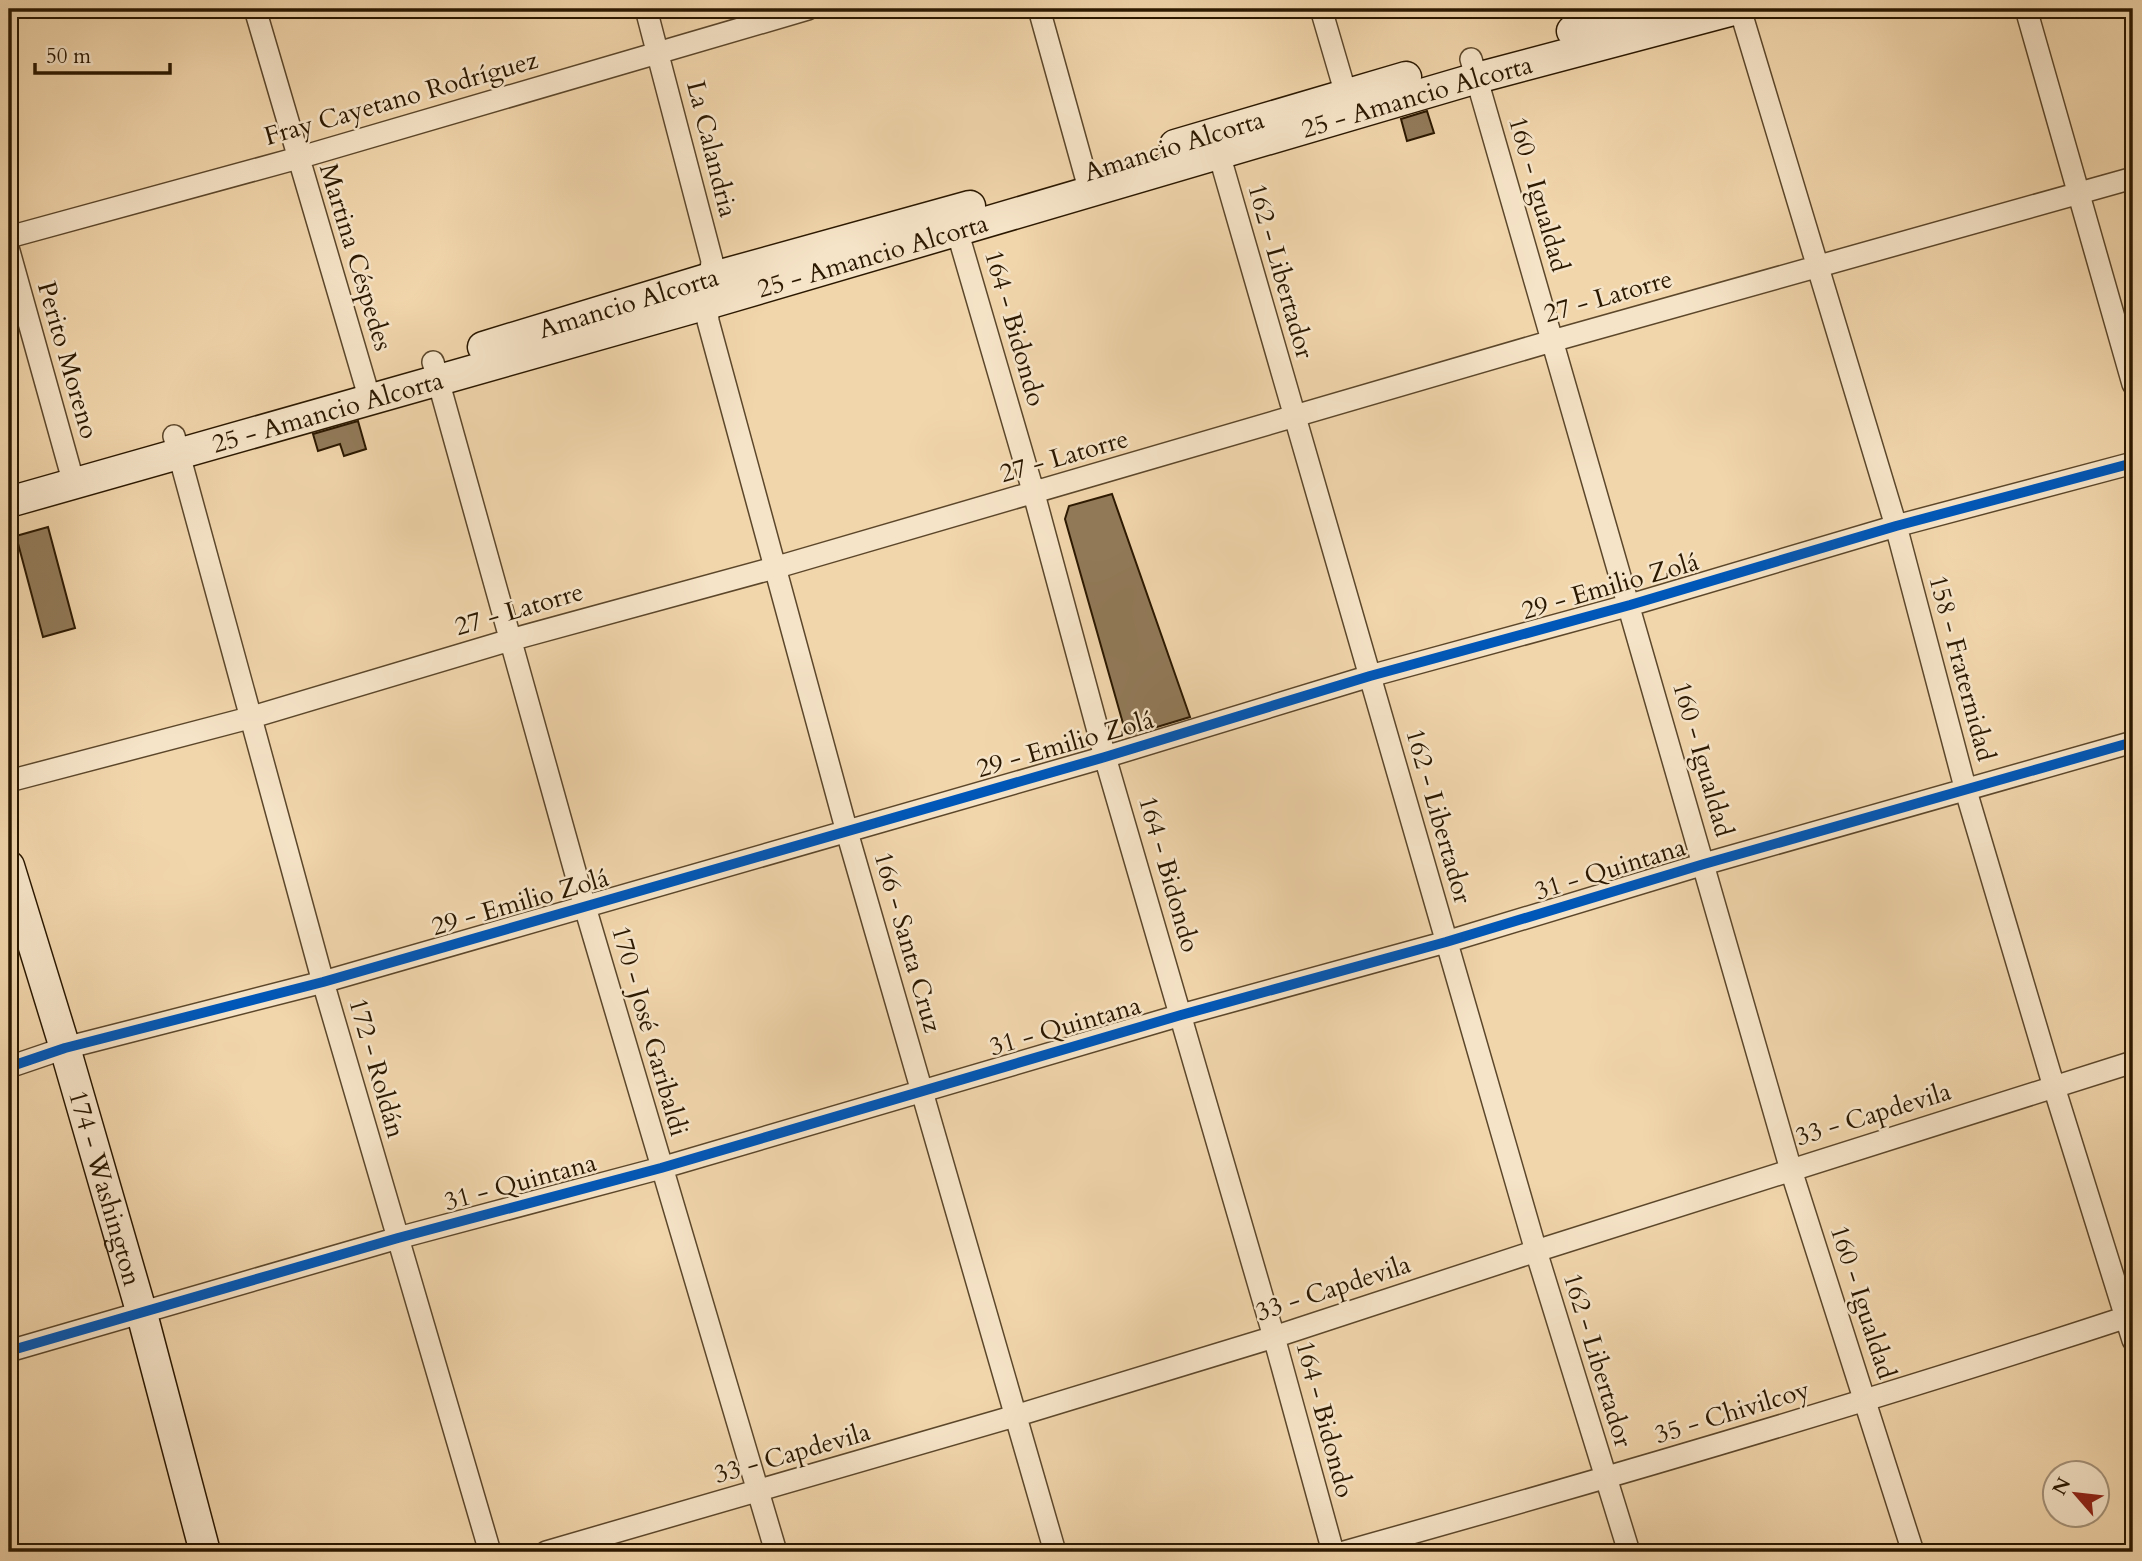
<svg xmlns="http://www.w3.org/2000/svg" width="2142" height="1561" viewBox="0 0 2142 1561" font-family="Cardo,serif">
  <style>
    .building { fill: #927a59; stroke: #2b1800; stroke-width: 2 }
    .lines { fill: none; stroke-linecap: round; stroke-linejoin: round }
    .street-casing { stroke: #5c472b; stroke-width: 24 }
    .secondary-casing { stroke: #2b1800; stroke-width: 33 }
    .street { stroke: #f6e4c8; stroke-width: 21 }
    .secondary { stroke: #f6e4c8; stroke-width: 30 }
    .cycleway-casing { stroke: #f6e4c8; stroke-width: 15 }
    .cycleway { stroke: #0057b8; stroke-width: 10 }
    .labels { text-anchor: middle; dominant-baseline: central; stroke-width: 5; stroke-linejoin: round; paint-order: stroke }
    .street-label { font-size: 26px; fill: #2b1800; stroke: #f6e4c8 }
  </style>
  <rect width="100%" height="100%" fill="#f1d5ab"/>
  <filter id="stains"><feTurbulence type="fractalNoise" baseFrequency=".00286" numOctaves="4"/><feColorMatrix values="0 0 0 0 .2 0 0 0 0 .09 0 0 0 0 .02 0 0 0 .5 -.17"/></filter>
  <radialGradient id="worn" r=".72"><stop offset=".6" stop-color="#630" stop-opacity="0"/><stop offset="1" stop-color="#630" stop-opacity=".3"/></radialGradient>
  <path class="building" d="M 1427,111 L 1434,133 L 1407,141 L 1401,119 Z
    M 358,421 L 366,449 L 344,456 L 340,444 L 318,451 L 313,434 Z
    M 1112,494 L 1190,717 L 1134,734 L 1124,727 L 1065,519 L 1069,506 Z
    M 48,527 L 75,628 L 43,637 L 16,536 Z"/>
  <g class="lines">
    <defs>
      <path id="street" d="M 255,9 L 370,400
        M 646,9 L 712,261 L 707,304 L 708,321 L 847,832 L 1055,1552
        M 1039,9 L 1090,192
        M 1321,9 L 1350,108
        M 1740,9 L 1896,526 L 1966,791 L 2054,1087 L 2133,1340
        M 2026,9 L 2133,384
        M 1471,59 L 1791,1170 L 1913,1552
        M 1215,140 L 1536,1251 L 1629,1552
        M 954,220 L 1034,494 L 1105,757 L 1274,1337 L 1333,1552
        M 9,237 L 298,158 L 808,9
        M 9,251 L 74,484
        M 433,362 L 585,907 L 776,1552
        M 174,436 L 323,982 L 490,1552
        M 9,781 L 249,718 L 510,640 L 774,568 L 1552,341 L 2133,178
        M 9,1067 L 65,1048 L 323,982 L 1105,757 L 1370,676 L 1630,605 L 1896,526 L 2133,463
        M 9,1351 L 398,1238 L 661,1168 L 1181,1015 L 1446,942 L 1704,864 L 2133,742
        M 546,1552 L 1015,1416 L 1274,1337 L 1536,1251 L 2133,1062
        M 1344,1552 C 1609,1478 1872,1401 2133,1315"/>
      <g id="secondary">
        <path d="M 1572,31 L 1654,9"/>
        <path d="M 1175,145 L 1406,77"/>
        <path id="s1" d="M 483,347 L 710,278 L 970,206"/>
        <path id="s2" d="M 9,502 L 707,304 L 1477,78 L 1737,9"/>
        <path id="s3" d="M 9,866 L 65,1048 L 142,1314 L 205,1552"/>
      </g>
    </defs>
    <use href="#street" class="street-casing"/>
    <use href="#secondary" class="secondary-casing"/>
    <use href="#street" class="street"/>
    <use href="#secondary" class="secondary"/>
    <defs>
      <path id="cycleway" d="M 9,1067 L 65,1048 L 323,982 L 1105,757 L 1370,676 L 1630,605 L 1896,526 L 2133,463
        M 9,1351 L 398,1238 L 661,1168 L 1181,1015 L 1446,942 L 1704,864 L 2133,742"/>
    </defs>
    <use href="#cycleway" class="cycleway-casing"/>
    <use href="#cycleway" class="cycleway"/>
  </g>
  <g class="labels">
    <g class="street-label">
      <text stroke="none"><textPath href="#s2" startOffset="1465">25 - Amancio Alcorta</textPath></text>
      <text transform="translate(401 98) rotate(-16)">Fray Cayetano Rodríguez</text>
      <text transform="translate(1174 146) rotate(-17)">Amancio Alcorta</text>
      <text transform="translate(712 149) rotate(76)">La Calandria</text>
      <text transform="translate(1539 194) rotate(74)">160 - Igualdad</text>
      <text stroke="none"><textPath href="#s2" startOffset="898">25 - Amancio Alcorta</textPath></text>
      <text transform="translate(356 257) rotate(73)">Martina Céspedes</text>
      <text transform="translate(1281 271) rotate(74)">162 - Libertador</text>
      <text transform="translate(1608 296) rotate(-16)">27 - Latorre</text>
      <text stroke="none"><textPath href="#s1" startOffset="152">Amancio Alcorta</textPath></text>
      <text transform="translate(1015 328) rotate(74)">164 - Bidondo</text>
      <text transform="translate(68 360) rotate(74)">Perito Moreno</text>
      <text stroke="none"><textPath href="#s2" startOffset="331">25 - Amancio Alcorta</textPath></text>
      <text transform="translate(1064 456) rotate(-16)">27 - Latorre</text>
      <text transform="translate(1610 586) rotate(-16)">29 - Emilio Zolá</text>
      <text transform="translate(519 609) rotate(-16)">27 - Latorre</text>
      <text transform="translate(1962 668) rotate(75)">158 - Fraternidad</text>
      <text transform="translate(1065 744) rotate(-16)">29 - Emilio Zolá</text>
      <text transform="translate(1703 759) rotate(74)">160 - Igualdad</text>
      <text transform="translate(1439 816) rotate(74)">162 - Libertador</text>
      <text transform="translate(1610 869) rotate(-17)">31 - Quintana</text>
      <text transform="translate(1169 874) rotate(74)">164 - Bidondo</text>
      <text transform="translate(520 902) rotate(-16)">29 - Emilio Zolá</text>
      <text transform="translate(908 942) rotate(74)">166 - Santa Cruz</text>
      <text transform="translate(1065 1026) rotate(-16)">31 - Quintana</text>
      <text transform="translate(650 1031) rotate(74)">170 - José Garibaldi</text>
      <text transform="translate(377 1068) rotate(74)">172 - Roldán</text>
      <text transform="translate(1873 1114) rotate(-17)">33 - Capdevila</text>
      <text transform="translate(520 1182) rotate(-15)">31 - Quintana</text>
      <text stroke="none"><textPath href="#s3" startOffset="336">174 - Washington</textPath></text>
      <text transform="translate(1333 1288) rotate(-18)">33 - Capdevila</text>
      <text transform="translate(1863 1302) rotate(72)">160 - Igualdad</text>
      <text transform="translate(1598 1360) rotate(73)">162 - Libertador</text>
      <text transform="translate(1732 1412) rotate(-17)">35 - Chivilcoy</text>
      <text transform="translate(1325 1419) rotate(75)">164 - Bidondo</text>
      <text transform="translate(792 1453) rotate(-16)">33 - Capdevila</text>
    </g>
  </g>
  <rect width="2142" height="1561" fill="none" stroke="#f1d5ab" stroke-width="35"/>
  <rect x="10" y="10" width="2121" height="1540" fill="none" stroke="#2b1800" stroke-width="3.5"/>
  <rect x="18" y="18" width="2107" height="1526" fill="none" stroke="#2b1800" stroke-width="2"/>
  <g transform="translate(2076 1494) rotate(298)"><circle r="33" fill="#f6e4c8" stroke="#a59278" stroke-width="2"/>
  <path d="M0-5L12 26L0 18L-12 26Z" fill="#8f2418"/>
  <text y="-10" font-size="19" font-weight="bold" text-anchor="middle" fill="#2b1800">N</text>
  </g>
  <path d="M35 63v10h135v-10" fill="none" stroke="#2b1800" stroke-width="3.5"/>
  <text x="46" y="63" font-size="21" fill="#2b1800" stroke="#f6e4c8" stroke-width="5" paint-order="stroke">50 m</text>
  <rect width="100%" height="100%" filter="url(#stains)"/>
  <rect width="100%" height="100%" fill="url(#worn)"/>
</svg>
